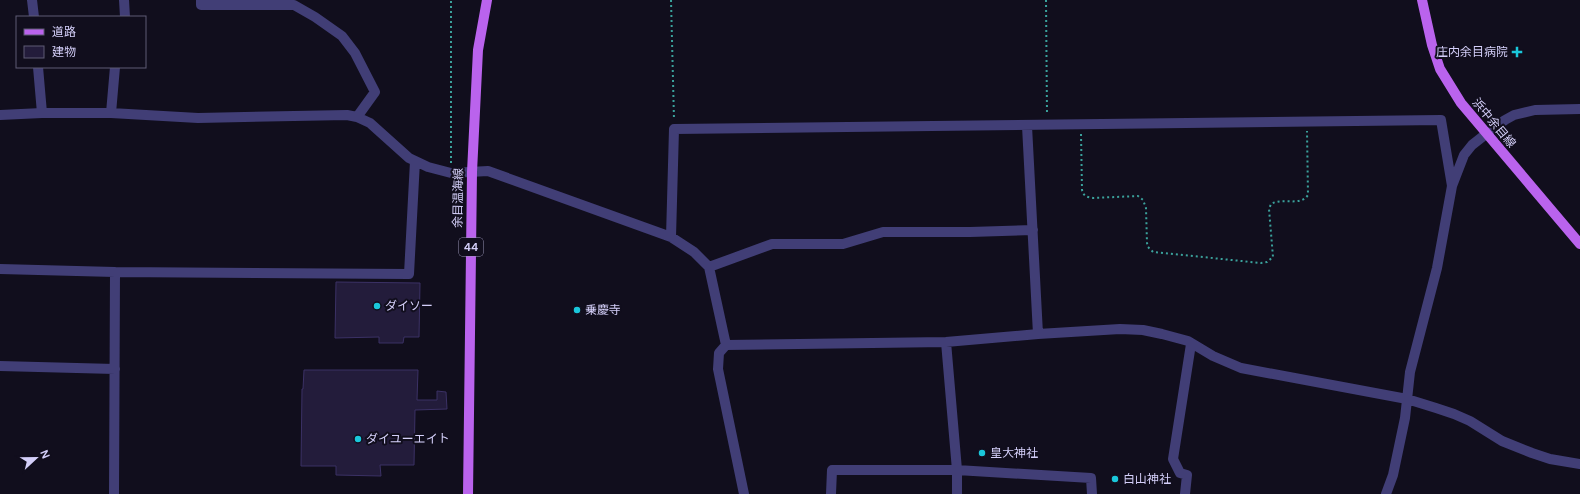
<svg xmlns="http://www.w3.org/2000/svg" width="1580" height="494" viewBox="0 0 1580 494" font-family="'DM Sans','Noto Sans JP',sans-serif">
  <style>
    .building { fill: #231c3b; stroke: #3b3165 }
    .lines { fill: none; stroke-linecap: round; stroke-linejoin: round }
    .path { stroke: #3ba29c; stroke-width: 2; stroke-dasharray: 2 3; stroke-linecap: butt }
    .minor { stroke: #413e76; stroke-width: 10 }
    .major { stroke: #ba63ed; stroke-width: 10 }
    .poi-dot { fill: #1ac7db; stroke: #110e1d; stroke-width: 1.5 }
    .labels { text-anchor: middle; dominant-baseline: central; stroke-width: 4; stroke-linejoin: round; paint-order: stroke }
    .shield { fill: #110e1d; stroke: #9a95b7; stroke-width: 1 }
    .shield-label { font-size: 11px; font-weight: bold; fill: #d4cff9 }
    .poi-label { font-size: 12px; fill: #d4cff9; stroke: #110e1d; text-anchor: start }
    .street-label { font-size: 12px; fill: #d4cff9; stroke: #110e1d }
  </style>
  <rect width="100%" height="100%" fill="#110e1d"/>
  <path class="building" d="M 336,282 L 420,283 L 419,337 L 404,337 L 403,343 L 379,343 L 379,337 L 335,338 Z
    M 304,370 L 418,370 L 417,400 L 437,400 L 437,391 L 446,392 L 447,409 L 415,410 L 414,465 L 380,465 L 381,476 L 336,475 L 336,466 L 301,466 L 302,389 L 303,389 Z"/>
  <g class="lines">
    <path class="path" d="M 671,0 L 674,120
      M 1046,0 L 1047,115
      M 1081,134 L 1082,190 C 1084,197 1087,197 1093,198 L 1138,196 L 1143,200 L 1146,208 L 1147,243 L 1148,247 L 1153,252 L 1261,263 L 1267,262 L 1273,257 L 1269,209 L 1271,204 C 1283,197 1300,207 1308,195 L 1307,131
      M 451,163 L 451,0"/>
    <path class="minor" d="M 32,0 L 34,17
      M 124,0 L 125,17
      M 201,0 L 201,5 L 294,5 L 315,17 L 342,36 L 355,53 L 375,92 L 357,117
      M 38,67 L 42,113
      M 111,113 L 115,67
      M 0,115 L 42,113 L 111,113 L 198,118 L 347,115 L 357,117 L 370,123 L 409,158 L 428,167 L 451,173 L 488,171 L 671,237 L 694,252 L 709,267 L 726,345
      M 1027,126 L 1038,334
      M 671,237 L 674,129 L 1441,120 L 1452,186
      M 709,267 L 772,244 L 843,244 L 883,232 L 970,232 L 1033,230
      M 0,269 L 115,272 L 114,494
      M 115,272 L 409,274 L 415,161
      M 946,342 L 957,470 L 957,494
      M 0,366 L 115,369
      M 744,494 L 718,369 L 719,353 L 726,345 L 946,342 L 1038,334 L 1120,329 L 1143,330 L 1162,334 L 1188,341 L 1213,356 L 1241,368 L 1407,399 L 1436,408 L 1454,414 L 1470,421 L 1502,441 L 1532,453 L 1550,459 L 1580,464
      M 831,494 L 832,470 L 957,470 L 1091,478 L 1092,494
      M 1185,494 L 1187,475 L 1180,473 L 1173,459 L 1191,344
      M 1386,494 L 1393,475 L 1405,418 L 1410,372 L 1437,268 L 1452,186 L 1464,155 L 1472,145 L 1486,134 L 1505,120 L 1514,115 L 1535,110 L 1580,109"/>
    <path class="major" d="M 1422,0 L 1432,45 L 1440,69 L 1461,103 L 1580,244
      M 468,494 L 472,172 L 478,50 L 487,0"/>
  </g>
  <g class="poi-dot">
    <path d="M1515 46h4v4h4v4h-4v4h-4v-4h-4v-4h4z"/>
    <circle cx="377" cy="306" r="4"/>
    <circle cx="577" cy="310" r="4"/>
    <circle cx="358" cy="439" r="4"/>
    <circle cx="982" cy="453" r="4"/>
    <circle cx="1115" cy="479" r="4"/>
  </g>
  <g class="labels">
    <rect class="shield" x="459" y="238" width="24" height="18" rx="3"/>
    <g class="shield-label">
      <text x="471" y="247">44</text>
    </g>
    <g class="poi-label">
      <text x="1508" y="52" text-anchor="end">庄内余目病院</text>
      <text x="385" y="306">ダイソー</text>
      <text x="585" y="310">乗慶寺</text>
      <text x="366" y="439">ダイユーエイト</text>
      <text x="990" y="453">皇大神社</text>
      <text x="1123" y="479">白山神社</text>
    </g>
    <g class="street-label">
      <text transform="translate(1494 123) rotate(50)">浜中余目線</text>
      <text transform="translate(458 198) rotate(-89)">余目温海線</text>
    </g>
  </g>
  <rect x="16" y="16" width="130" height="52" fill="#110e1d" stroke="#5f5b75"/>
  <rect x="24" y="29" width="20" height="6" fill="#ba63ed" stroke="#5f5b75"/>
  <text x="52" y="36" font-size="12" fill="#d4cff9">道路</text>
  <rect x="24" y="46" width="20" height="12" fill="#231c3b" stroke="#5f5b75"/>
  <text x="52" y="56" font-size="12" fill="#d4cff9">建物</text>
  <g transform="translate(36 458) rotate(68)" stroke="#110e1d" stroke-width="3" paint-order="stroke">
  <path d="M0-3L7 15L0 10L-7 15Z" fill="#d4cff9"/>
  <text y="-6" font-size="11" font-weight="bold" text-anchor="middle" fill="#d4cff9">N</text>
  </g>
</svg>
